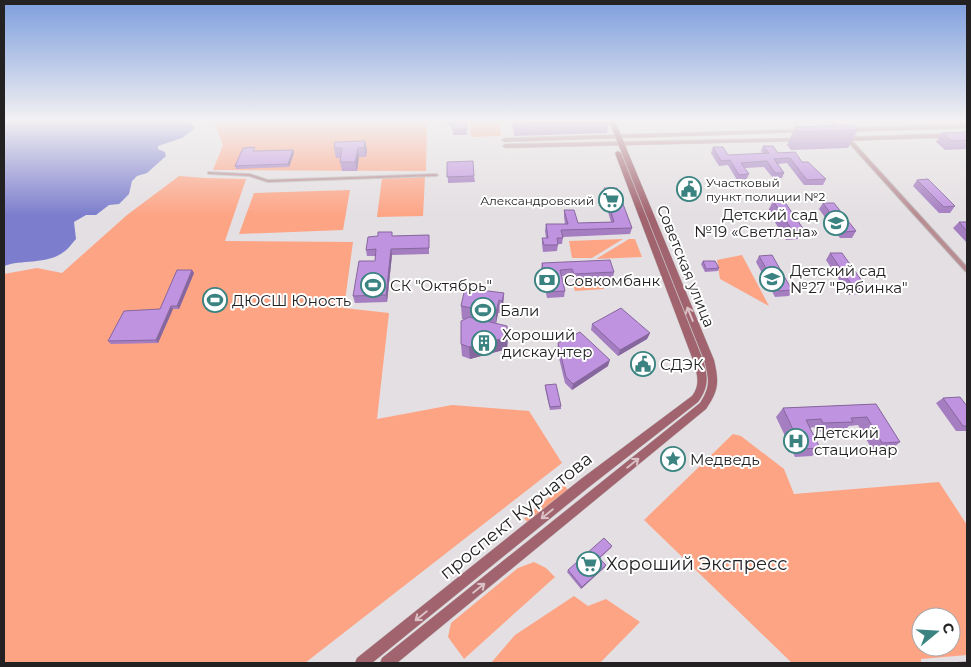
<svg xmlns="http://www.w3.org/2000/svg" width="971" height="667" viewBox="0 0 971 667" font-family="Montserrat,sans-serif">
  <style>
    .green { fill: #fda485; fill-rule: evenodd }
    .water { fill: #7c7ecd }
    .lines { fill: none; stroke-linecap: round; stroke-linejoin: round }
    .minor-casing { stroke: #c1bdbf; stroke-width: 2 }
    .tertiary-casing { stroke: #c1bdbf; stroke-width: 1 }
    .secondary-casing { stroke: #c1bdbf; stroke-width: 1 }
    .minor { fill: #b88d92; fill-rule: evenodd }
    .tertiary { fill: #b88d92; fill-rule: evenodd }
    .secondary { fill: #a1636d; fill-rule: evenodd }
    .wall { fill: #a57ec1 }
    .shaded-wall { fill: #86679d }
    .building { fill: #c093e0; stroke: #86679d }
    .oneway { stroke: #d9c1c5 }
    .labels { text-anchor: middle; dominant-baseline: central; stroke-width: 4; stroke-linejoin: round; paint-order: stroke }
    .far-poi-label { font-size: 12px; fill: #232122; stroke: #fff; text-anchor: start }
    .poi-label { font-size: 15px; fill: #232122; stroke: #fff; text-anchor: start }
    .street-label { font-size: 15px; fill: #232122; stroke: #fff }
    .near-street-label { font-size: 18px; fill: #232122; stroke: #fff }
    .near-poi-label { font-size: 18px; fill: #232122; stroke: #fff; text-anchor: start }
  </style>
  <rect width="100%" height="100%" fill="#e4dfe2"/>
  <path class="green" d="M 214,121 L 427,121 L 426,171 L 213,170 L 223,145 Z
    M 470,121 L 499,121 L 501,136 L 471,137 Z
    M 179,176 L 205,178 L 246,179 L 225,241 L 353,242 L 344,308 L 389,313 L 377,419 L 452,405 L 529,411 L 562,463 L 305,663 L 4,663 L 4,274 L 37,268 L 62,273 L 127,215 Z
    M 425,177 L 423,216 L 377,217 L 382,178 Z
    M 350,190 L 343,230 L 239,234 L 254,193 Z
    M 623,239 L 592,258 L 572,258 L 569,241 Z
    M 629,239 L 635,239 L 642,257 L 596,259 Z
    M 742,255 L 769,306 L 720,279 L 717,260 Z
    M 602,280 L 604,289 L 575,291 L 572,282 Z
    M 733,434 L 741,436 L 784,469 L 794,494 L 939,482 L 967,525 L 967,655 L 921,659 L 921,663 L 792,663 L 644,520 ZM 921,617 L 951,617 L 951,647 L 921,647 Z
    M 564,485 L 569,491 L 529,524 L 524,518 Z
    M 534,562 L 546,568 L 555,577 L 464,659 L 448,637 L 451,623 L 518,568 Z
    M 574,596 L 588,606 L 606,599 L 640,622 L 600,663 L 491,663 L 515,635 Z"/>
  <path class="water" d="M 4,121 L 189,121 L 195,128 L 182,138 L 158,146 L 158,149 L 165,152 L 166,156 L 147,173 L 137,176 L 132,181 L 129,194 L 119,204 L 109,205 L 96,215 L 86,215 L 74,222 L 76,239 C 72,243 69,248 65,251 C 48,265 23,259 4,266 Z"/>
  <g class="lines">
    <defs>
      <path id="minor" d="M 829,121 L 834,121 L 967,267 L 967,272 L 965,271 Z
        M 208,172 L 250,174 L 268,180 L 436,174 L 438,175 L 436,176 L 268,182 L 249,176 L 210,174 L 208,174 Z"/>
      <path id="tertiary" d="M 967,124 L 967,128 L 845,132 L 842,130 L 845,128 Z
        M 805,129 L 807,130 L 807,132 L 504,142 L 501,140 L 504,138 Z
        M 967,133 L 967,137 L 843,141 L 840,139 L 843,137 Z
        M 800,138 L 802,139 L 802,141 L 505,148 L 502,146 L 505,144 Z"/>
      <path id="secondary" d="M 609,121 L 615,121 L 714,360 C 719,382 719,390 706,409 L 397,663 L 380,663 L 382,658 L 700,403 C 711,386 709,379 704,360 Z
        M 618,151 L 621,153 L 703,360 C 708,377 709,387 698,402 L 589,487 L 372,663 L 355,663 L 357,658 L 581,479 L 692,396 C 701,384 697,374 693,360 L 615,153 Z"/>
    </defs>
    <use href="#minor" class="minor-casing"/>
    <use href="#tertiary" class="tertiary-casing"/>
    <use href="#secondary" class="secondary-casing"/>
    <use href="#minor" class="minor"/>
    <use href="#tertiary" class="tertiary"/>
    <use href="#secondary" class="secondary"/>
  </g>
  <path class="wall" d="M 447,121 L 467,121 L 467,135 L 453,135 L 452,125 L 447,125 Z
    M 512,121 L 609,122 L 607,133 L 514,136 Z
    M 795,127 L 858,130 L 848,148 L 791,150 L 787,145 Z
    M 967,132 L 967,149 L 945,150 L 936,142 L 942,133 Z
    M 365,141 L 367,150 L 366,157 L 359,157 L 357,171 L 342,171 L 340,162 L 340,158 L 336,158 L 334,148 Z
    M 763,146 L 802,162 L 826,179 L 823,185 L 804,185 L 787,163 L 778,164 L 784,173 L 782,178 L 773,178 L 764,167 L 744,168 L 749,174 L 746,180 L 737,180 L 728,165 L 719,166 L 711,153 L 713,147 L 728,155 L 763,154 L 761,151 Z
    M 256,151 L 294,153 L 289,167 L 236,169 L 235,166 Z
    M 447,162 L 474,176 L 475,182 L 448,183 Z
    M 917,180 L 955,206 L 950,213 L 939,213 L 913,186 Z
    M 604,188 L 632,228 L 630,234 L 563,237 L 562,244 L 558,244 L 557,251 L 543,252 L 542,244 L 542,238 L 546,238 L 545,231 L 546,224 L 565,224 L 564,217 L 564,210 L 578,223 L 611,222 L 603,195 Z
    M 773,201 L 804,230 L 798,239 L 786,240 L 768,211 Z
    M 823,203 L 856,231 L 852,238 L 840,238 L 819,209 Z
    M 959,222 L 967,222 L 967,243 L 953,228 Z
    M 429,235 L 429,254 L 392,255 L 387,302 L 355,303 L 353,296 L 375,261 L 375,256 L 367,256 L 366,250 L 393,236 Z
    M 830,253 L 867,288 L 862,294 L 849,295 L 826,260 Z
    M 759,256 L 792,290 L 789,296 L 775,297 L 756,262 Z
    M 703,261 L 719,268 L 718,271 L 705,272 L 701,264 Z
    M 542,263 L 614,272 L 613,278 L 573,280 L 571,275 L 562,276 L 565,291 L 564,297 L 547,298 L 541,269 Z
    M 192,270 L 194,273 L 179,309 L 173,309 L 158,343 L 111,344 L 108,341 L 160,309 Z
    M 504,293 L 503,306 L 501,313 L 498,313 L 496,323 L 508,337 L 507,349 L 470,359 L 462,356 L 461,344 L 465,319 L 462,319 L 461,306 Z
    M 592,324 L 650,333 L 647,339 L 618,356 L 591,330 Z
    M 558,343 L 608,366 L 572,390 L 565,383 L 557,350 Z
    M 545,385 L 561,406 L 561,409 L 550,410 L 545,388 Z
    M 943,398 L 967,406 L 967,431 L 956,431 L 936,403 Z
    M 876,404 L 900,442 L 890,451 L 873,451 L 858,425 L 849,426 L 845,430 L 816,432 L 814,427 L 810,428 L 820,448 L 812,456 L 795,457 L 776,417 L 783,408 Z
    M 612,546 L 611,548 L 600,558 L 605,567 L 581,589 L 567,572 L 568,570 Z"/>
  <path class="shaded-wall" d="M 365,141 L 367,150 L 366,157 L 364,148 Z
    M 358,148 L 359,157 L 357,171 L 355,162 Z
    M 293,150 L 294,153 L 289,167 L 288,164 Z
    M 391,249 L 392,255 L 387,302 L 386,295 Z
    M 192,270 L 194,273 L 179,309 L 177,306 Z
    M 504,293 L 503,306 L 501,313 L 502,301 Z
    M 499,300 L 498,313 L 496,324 L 496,312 Z
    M 171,306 L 173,309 L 158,343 L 156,340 Z
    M 650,333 L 647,339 L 618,356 L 620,350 Z
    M 508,337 L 507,349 L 470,359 L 469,347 Z
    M 610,360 L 608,366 L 572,390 L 573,384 Z
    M 606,565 L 605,567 L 581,589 L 582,587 Z"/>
  <path class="building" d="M 452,121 L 467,121 L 467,129 L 452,129 Z
    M 514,121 L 609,121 L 609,122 L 515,124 Z
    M 853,125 L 858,130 L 799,132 L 795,127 Z
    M 967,132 L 967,140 L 952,141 L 942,133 Z
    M 365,141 L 364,148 L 358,148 L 355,162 L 340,162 L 342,148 L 334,148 L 335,142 Z
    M 763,146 L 773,146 L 778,153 L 795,152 L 802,162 L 808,162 L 826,179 L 807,180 L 790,158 L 774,159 L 784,173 L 775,173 L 767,161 L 741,163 L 749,174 L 739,175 L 730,160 L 721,161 L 713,147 L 723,147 L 728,155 L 769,153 Z
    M 255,147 L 253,151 L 293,150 L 288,164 L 235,166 L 243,148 Z
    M 473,161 L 474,176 L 447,177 L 447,162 Z
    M 928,179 L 955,206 L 944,207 L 917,180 Z
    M 604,188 L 617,188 L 632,228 L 561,230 L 563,238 L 557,238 L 558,245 L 544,245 L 542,238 L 548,238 L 546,224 L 568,224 L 564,210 L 574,210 L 578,223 L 614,222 Z
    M 773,201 L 784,201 L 804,230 L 792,230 Z
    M 823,203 L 834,203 L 856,231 L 844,232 Z
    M 959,222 L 967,222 L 967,231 Z
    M 378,232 L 392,232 L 392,236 L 429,235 L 429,248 L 391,249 L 386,295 L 353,296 L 359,261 L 375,261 L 376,249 L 366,250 L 368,237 L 378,236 Z
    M 830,253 L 842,253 L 867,288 L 854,288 Z
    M 772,255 L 792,290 L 779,291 L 759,256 Z
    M 610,260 L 614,272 L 574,274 L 572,269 L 560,270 L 565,291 L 547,292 L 542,263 Z
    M 703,261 L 715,261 L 719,268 L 706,269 Z
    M 177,270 L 192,270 L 177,306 L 171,306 L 156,340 L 108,341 L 124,311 L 160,309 Z
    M 465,288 L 504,293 L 502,301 L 499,300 L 496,312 L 461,306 Z
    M 621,308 L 650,333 L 620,350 L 592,324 Z
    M 469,317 L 507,326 L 508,337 L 469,347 L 461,344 L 461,321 Z
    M 580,332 L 610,360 L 573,384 L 566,377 L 558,343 Z
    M 556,384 L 561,406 L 550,407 L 545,385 Z
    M 960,397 L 967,406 L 967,426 L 963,426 L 943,398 Z
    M 876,404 L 900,442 L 882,443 L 867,417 L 851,418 L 853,422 L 823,423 L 821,419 L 806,420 L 820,448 L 802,449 L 783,408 Z
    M 604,538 L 612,546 L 599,558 L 606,565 L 582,587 L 568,570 Z
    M 967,662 L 967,663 L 946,663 Z"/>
  <defs><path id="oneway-shaft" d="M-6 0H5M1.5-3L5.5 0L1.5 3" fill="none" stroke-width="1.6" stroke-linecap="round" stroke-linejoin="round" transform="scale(1.25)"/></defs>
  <g class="oneway">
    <use href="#oneway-shaft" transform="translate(690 314) rotate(-112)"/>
    <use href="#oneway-shaft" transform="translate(633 463) rotate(-39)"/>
    <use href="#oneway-shaft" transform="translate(547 514) rotate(141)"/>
    <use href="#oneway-shaft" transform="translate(479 588) rotate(-39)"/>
    <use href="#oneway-shaft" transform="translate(421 616) rotate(141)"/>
  </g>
  <linearGradient id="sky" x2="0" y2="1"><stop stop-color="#7d9edd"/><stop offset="0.56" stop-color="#f3f1f2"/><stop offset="1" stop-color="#f3f1f2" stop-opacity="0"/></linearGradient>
  <rect width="971" height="215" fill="url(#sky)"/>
  <defs>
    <symbol id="civic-ring" viewBox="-11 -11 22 22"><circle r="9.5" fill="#fff" stroke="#3b8381" stroke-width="1.5"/><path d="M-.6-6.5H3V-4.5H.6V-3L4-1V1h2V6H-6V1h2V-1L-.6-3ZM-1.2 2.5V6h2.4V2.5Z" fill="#3b8381"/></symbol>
    <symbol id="supermarket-ring" viewBox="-11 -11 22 22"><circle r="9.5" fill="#fff" stroke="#3b8381" stroke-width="1.5"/><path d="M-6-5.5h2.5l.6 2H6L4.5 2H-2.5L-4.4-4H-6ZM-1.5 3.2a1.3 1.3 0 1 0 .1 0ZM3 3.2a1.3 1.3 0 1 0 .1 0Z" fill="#3b8381"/></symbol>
    <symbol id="school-ring" viewBox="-11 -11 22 22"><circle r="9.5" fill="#fff" stroke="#3b8381" stroke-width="1.5"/><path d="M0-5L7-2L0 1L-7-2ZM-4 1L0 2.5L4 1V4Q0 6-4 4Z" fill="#3b8381"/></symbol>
    <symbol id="bank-ring" viewBox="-11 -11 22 22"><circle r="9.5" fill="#fff" stroke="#3b8381" stroke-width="1.5"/><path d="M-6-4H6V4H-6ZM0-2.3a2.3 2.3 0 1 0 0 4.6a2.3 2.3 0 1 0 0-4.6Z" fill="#3b8381"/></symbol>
    <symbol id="stadium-ring" viewBox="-11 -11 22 22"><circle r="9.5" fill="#fff" stroke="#3b8381" stroke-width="1.5"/><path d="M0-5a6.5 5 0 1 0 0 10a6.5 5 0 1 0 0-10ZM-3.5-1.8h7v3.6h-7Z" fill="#3b8381"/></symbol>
    <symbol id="building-ring" viewBox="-11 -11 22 22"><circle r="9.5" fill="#fff" stroke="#3b8381" stroke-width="1.5"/><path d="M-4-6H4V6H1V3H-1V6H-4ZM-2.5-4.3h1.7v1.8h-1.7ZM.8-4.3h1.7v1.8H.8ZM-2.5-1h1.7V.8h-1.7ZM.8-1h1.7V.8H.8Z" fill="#3b8381"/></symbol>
    <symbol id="hospital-ring" viewBox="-11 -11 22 22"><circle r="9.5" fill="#fff" stroke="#3b8381" stroke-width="1.5"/><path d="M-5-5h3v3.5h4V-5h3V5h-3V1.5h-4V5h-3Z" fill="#3b8381"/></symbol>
    <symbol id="sight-ring" viewBox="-11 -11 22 22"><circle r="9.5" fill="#fff" stroke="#3b8381" stroke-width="1.5"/><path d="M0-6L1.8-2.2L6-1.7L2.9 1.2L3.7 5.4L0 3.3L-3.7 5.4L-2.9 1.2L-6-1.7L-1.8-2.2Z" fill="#3b8381"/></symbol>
  </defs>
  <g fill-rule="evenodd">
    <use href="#civic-ring" x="675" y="175" width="28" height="28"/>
    <use href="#supermarket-ring" x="597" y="186" width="28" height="28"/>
    <use href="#school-ring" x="822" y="209" width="28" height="28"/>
    <use href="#school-ring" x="758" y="265" width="28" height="28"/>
    <use href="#bank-ring" x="533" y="266" width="28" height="28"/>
    <use href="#stadium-ring" x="359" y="271" width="28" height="28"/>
    <use href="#stadium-ring" x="201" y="286" width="28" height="28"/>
    <use href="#stadium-ring" x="469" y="296" width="28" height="28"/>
    <use href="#building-ring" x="470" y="329" width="28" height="28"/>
    <use href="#civic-ring" x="629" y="350" width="28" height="28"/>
    <use href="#hospital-ring" x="782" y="427" width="28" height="28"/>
    <use href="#sight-ring" x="659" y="445" width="28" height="28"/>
    <use href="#supermarket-ring" x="575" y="550" width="28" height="28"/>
  </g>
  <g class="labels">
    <g class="far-poi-label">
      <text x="706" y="182">Участковый<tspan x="706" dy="14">пункт полиции №2</tspan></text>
      <text x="594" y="200" text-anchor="end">Александровский</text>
    </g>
    <g class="poi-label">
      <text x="818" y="214" text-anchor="end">Детский сад<tspan x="818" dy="17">№19 «Светлана»</tspan></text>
      <text x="790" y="270">Детский сад<tspan x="790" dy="17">№27 "Рябинка"</tspan></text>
      <text x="564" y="280">Совкомбанк</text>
      <text x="390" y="285">СК "Октябрь"</text>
      <text x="232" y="300">ДЮСШ Юность</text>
      <text x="500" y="310">Бали</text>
      <text x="502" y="334">Хороший<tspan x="502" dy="17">дискаунтер</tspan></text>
      <text x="660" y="364">СДЭК</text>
      <text x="814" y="432">Детский<tspan x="814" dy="17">стационар</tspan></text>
      <text x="690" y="459">Медведь</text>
    </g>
    <g class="street-label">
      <text transform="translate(686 266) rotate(68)">Советская улица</text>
    </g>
    <g class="near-street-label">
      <text transform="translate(516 516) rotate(-39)">проспект Курчатова</text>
    </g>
    <g class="near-poi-label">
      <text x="606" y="564">Хороший Экспресс</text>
    </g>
  </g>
  <rect width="971" height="667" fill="none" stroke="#232122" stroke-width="10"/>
  <g transform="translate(936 632) rotate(72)"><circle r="24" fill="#ffffff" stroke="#a7a6a7"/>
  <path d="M0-4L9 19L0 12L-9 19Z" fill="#3b8381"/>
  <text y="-8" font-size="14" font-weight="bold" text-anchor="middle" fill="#232122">С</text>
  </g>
</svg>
